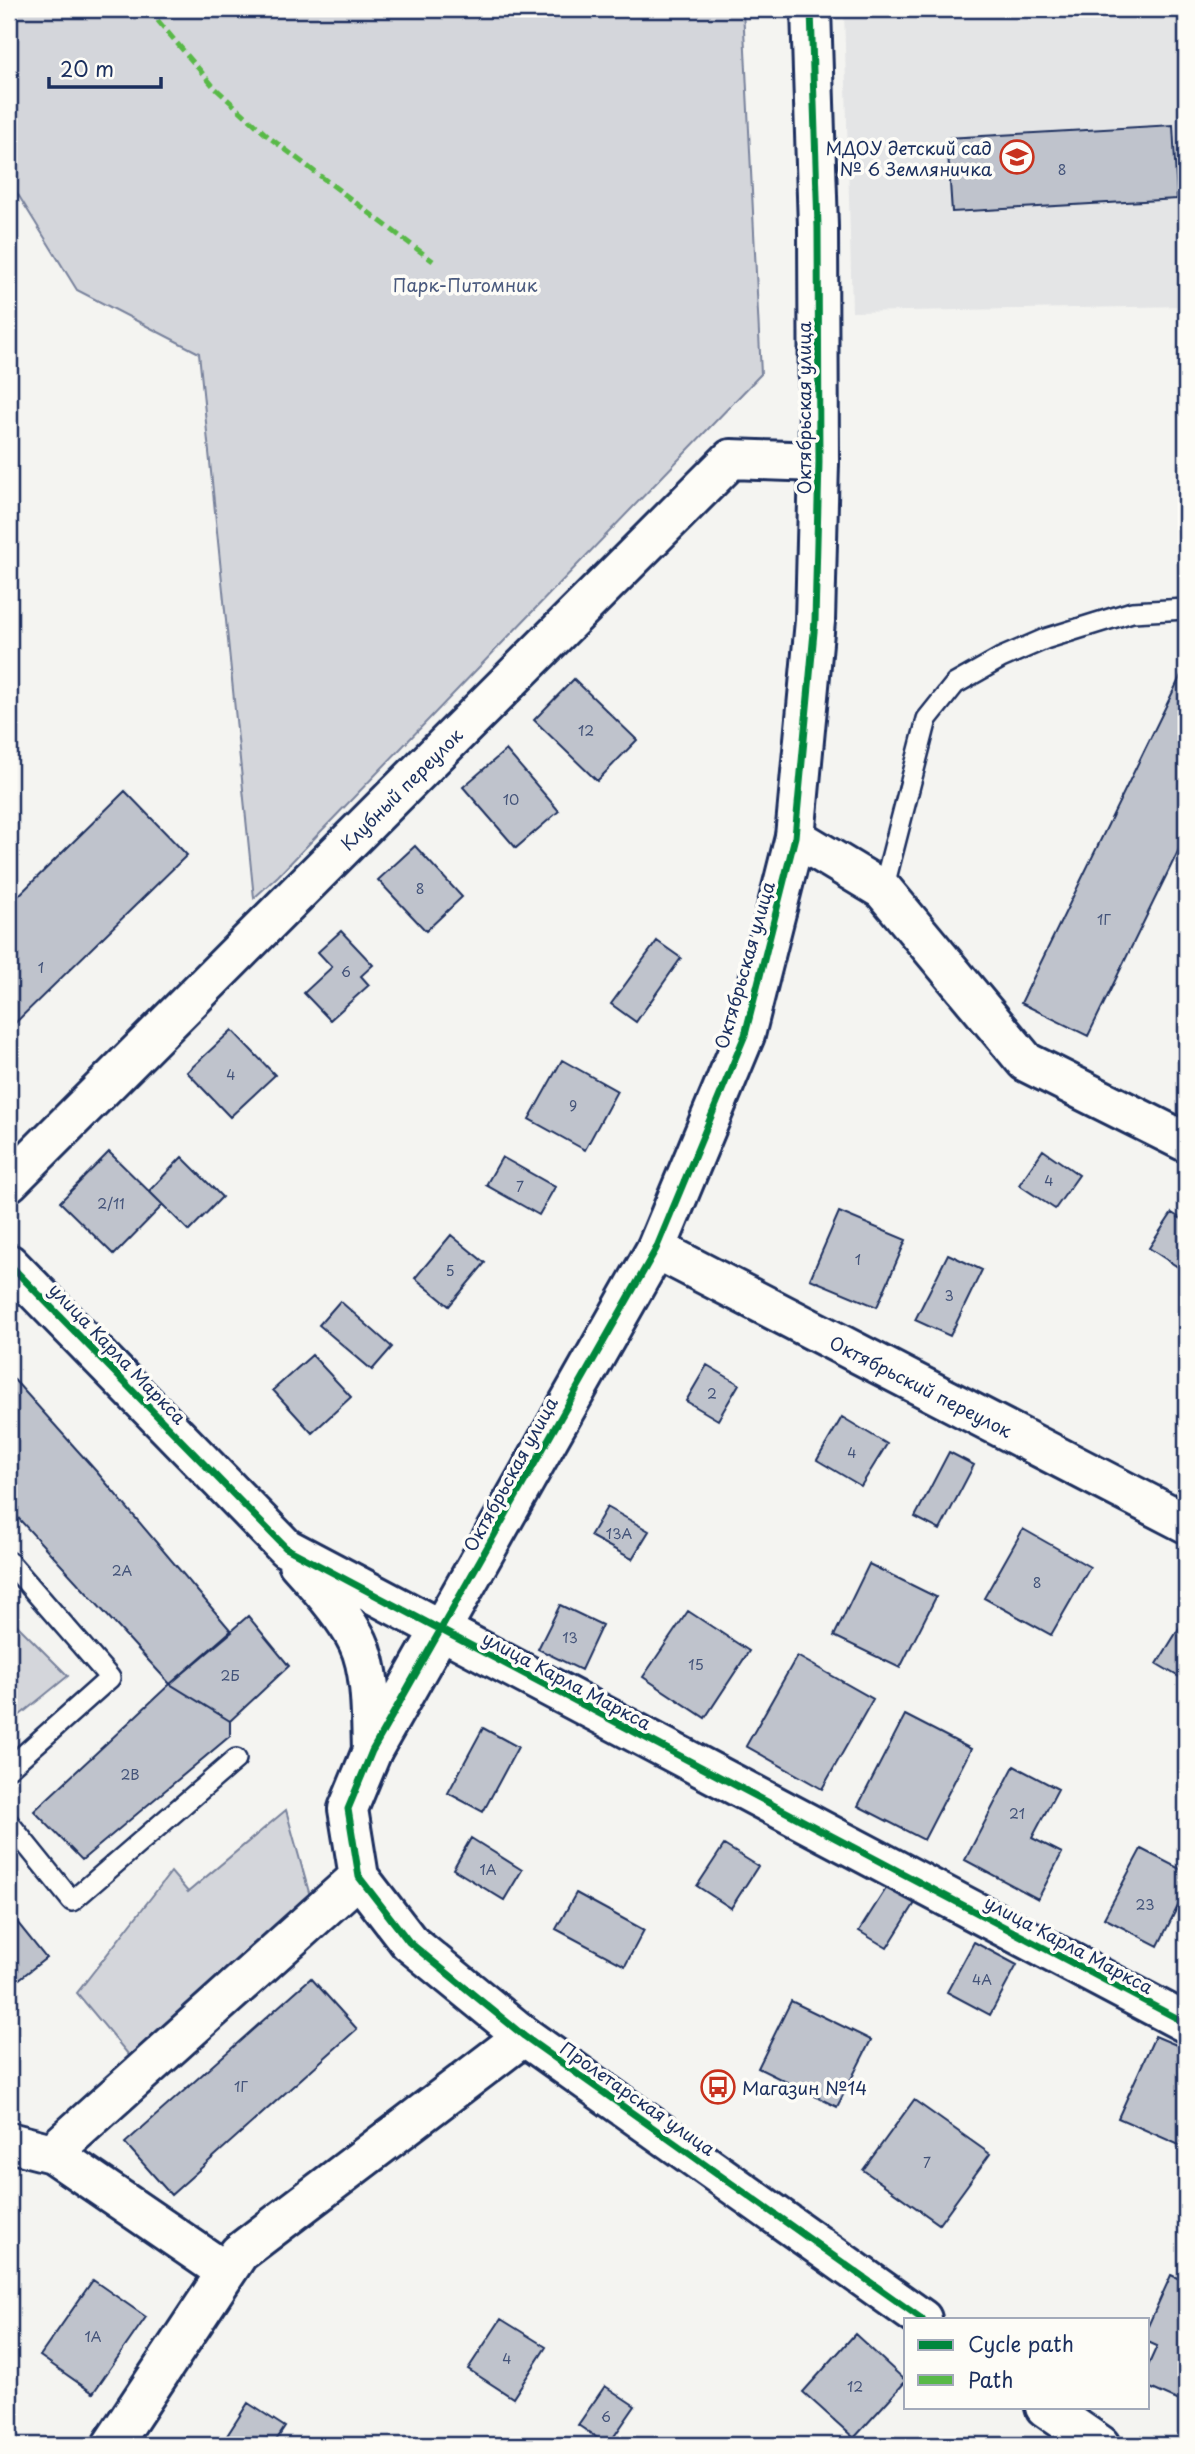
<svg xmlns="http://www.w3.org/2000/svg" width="1195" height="2454" viewBox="0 0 1195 2454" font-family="'Playpen Sans',sans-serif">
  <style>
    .built { fill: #e4e5e6 }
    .green { fill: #d4d6db; stroke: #78829c; stroke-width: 2 }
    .building { fill: #bfc3cc; stroke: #1b2f5e; stroke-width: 2 }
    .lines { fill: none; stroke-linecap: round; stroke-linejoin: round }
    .lane-casing { stroke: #1b2f5e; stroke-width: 24 }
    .street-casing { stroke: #1b2f5e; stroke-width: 44 }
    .secondary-casing { stroke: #1b2f5e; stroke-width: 44 }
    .lane { stroke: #fdfcf7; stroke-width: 19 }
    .street { stroke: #fdfcf7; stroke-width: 38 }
    .secondary { stroke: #fdfcf7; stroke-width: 38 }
    .quiet { stroke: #58b947; stroke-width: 5; stroke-dasharray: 10 5; stroke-linecap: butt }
    .cycleway-casing { stroke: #fdfcf7; stroke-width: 11 }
    .cycleway { stroke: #00873e; stroke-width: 7 }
    .labels { text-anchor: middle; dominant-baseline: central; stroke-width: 7; stroke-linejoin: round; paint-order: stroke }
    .number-label { font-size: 14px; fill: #44547a }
    .poi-label { font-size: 18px; fill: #1b2f5e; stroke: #fdfcf7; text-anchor: end }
    .park-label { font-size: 18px; fill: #49597d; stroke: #fdfcf7 }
    .street-label { font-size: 18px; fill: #1b2f5e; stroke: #fdfcf7 }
  </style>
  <rect width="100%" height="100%" fill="#f4f4f1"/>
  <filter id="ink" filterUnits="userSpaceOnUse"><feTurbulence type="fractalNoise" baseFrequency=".0143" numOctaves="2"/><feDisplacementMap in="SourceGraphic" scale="14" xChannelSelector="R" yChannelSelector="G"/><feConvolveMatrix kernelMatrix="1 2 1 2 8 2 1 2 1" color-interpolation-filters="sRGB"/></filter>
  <g filter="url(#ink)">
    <path class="built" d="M 844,9 L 1186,9 L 1186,306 L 852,312 Z"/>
    <path class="green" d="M 9,9 L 743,9 L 761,374 L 278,876 L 254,898 L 199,353 L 77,290 L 9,180 Z
      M 9,1617 L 68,1676 L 9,1724 Z
      M 286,1810 L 310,1896 L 133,2060 L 77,1993 L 171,1872 L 188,1892 Z"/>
    <path class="building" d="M 1173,125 L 1177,199 L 952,212 L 947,138 Z
      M 1186,665 L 1186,835 L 1088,1036 L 1021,1003 Z
      M 574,679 L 637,740 L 597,781 L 534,720 Z
      M 506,750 L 559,811 L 516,848 L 463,787 Z
      M 125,791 L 187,855 L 9,1029 L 9,905 Z
      M 415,846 L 462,897 L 426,931 L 378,880 Z
      M 341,931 L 373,965 L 361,976 L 369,985 L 330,1020 L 304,993 L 332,967 L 318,952 Z
      M 657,941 L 681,958 L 636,1022 L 611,1004 Z
      M 232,1030 L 275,1075 L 230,1117 L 187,1072 Z
      M 562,1060 L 617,1091 L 585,1150 L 529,1119 Z
      M 1043,1150 L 1079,1175 L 1055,1209 L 1019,1185 Z
      M 109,1152 L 163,1205 L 114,1255 L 60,1202 Z
      M 182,1157 L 222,1197 L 189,1231 L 149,1191 Z
      M 502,1157 L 555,1187 L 539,1215 L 486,1185 Z
      M 839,1212 L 906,1240 L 877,1307 L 810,1279 Z
      M 1172,1213 L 1186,1222 L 1186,1254 L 1178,1267 L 1149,1248 Z
      M 451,1235 L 485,1263 L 449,1306 L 415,1278 Z
      M 948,1254 L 982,1270 L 950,1336 L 915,1320 Z
      M 340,1301 L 392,1347 L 372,1370 L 319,1325 Z
      M 312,1355 L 351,1397 L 312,1433 L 273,1390 Z
      M 707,1365 L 739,1384 L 718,1420 L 686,1401 Z
      M 9,1374 L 96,1471 L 232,1632 L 170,1684 L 9,1508 Z
      M 842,1417 L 887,1444 L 861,1486 L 817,1460 Z
      M 949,1452 L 974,1465 L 940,1530 L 915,1517 Z
      M 607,1507 L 649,1531 L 632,1559 L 590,1536 Z
      M 1023,1529 L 1090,1567 L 1051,1635 L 984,1598 Z
      M 869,1564 L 936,1597 L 900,1668 L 834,1636 Z
      M 560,1605 L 602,1625 L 581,1670 L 538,1649 Z
      M 688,1611 L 749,1651 L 705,1718 L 643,1677 Z
      M 248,1616 L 289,1666 L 230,1721 L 170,1684 Z
      M 1186,1617 L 1186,1681 L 1157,1664 Z
      M 797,1656 L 873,1699 L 822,1789 L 746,1746 Z
      M 170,1684 L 230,1721 L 230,1736 L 82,1860 L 34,1811 Z
      M 905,1715 L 971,1749 L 924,1840 L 858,1806 Z
      M 483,1728 L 518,1747 L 483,1812 L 448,1793 Z
      M 1014,1766 L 1058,1789 L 1032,1838 L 1062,1853 L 1038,1899 L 965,1860 Z
      M 471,1838 L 522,1870 L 504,1900 L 453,1869 Z
      M 724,1845 L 758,1866 L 731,1908 L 697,1886 Z
      M 1141,1849 L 1186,1872 L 1186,1890 L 1158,1946 L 1104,1918 Z
      M 887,1887 L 915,1903 L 887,1948 L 859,1931 Z
      M 576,1893 L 644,1930 L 625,1966 L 556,1929 Z
      M 9,1912 L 46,1958 L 9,1987 Z
      M 974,1942 L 1017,1965 L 990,2015 L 947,1992 Z
      M 311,1978 L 357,2029 L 171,2195 L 125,2143 Z
      M 791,2001 L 871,2040 L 837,2107 L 758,2068 Z
      M 1155,2036 L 1186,2049 L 1186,2148 L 1118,2118 Z
      M 914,2100 L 990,2154 L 939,2224 L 863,2170 Z
      M 1171,2275 L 1186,2282 L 1186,2404 L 1148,2387 L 1148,2366 L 1157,2346 L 1148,2342 L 1148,2326 Z
      M 93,2280 L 146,2317 L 93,2393 L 40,2356 Z
      M 501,2319 L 546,2347 L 513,2398 L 468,2369 Z
      M 855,2334 L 906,2381 L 854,2438 L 803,2392 Z
      M 605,2386 L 635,2406 L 608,2445 L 578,2425 Z
      M 248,2403 L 285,2427 L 273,2445 L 221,2445 Z"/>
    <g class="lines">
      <defs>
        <path id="lane" d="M 883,890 L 927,719 L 955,684 L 1001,658 L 1045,639 L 1132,612 L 1186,609
          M 9,1562 L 110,1678 L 9,1768
          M 9,1823 L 72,1901 L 236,1759"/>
        <path id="street" d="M 795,837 L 883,890 L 1026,1062 L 1186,1142
          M 9,1182 L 731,459 L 819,462
          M 656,1249 L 1186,1523
          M 9,1264 L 286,1548 L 1186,2023
          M 298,1563 C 317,1584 346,1617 358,1642 C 372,1671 371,1718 372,1751
          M 9,2142 L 52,2153 L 359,1877
          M 52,2153 L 226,2272
          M 112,2445 L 239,2253 L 524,2036"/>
        <path id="secondary" d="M 811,9 L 818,227 L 819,462 L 815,621 L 795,837 L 745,1035 L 656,1249 L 372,1751 L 348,1809 L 359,1877 L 409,1942 L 524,2036 L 922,2319
          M 1045,2407 L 1100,2445"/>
      </defs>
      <use href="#lane" class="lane-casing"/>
      <use href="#street" class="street-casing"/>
      <use href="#secondary" class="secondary-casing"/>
      <use href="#lane" class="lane"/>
      <use href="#street" class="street"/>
      <use href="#secondary" class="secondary"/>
      <path class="quiet" d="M 148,9 L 215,88 L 270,138 L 433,261"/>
      <defs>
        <path id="cycleway" d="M 811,9 L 818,227 L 819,462 L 815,621 L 795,837 L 745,1035 L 656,1249 L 372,1751 L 348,1809 L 359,1877 L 409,1942 L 524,2036 L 922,2319
          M 9,1264 L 286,1548 L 1186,2023"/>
      </defs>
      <use href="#cycleway" class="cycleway-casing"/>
      <use href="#cycleway" class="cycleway"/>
    </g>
  </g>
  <defs>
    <symbol id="school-ring" viewBox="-11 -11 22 22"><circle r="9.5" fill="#fdfcf7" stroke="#c8321e" stroke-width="1.5"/><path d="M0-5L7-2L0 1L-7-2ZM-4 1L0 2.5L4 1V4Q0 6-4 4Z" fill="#c8321e"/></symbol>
    <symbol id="bus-ring" viewBox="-11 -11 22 22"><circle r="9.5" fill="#fdfcf7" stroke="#c8321e" stroke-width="1.5"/><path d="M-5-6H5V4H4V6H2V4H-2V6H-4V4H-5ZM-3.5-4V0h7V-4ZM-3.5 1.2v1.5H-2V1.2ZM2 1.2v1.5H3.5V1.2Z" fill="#c8321e"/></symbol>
  </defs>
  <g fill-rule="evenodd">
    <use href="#school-ring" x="998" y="138" width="38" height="38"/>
    <use href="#bus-ring" x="699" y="2068" width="38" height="38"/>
  </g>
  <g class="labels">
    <g class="number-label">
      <text x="1062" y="169">8</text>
      <text x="586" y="730">12</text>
      <text x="511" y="799">10</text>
      <text x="420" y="888">8</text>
      <text x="1104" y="919">1Г</text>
      <text x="41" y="967">1</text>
      <text x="346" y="971">6</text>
      <text x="231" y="1074">4</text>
      <text x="573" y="1105">9</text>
      <text x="1049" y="1180">4</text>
      <text x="520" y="1186">7</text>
      <text x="111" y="1203">2/11</text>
      <text x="858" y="1259">1</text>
      <text x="450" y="1270">5</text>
      <text x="949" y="1295">3</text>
      <text x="712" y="1393">2</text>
      <text x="852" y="1452">4</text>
      <text x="619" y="1533">13А</text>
      <text x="122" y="1570">2А</text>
      <text x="1037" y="1582">8</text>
      <text x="570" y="1637">13</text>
      <text x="696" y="1664">15</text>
      <text x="230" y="1675">2Б</text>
      <text x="130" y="1774">2В</text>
      <text x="1017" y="1813">21</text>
      <text x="488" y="1869">1А</text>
      <text x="1145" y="1904">23</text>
      <text x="982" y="1979">4А</text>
      <text x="241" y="2086">1Г</text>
      <text x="927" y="2162">7</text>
      <text x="93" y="2336">1А</text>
      <text x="507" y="2358">4</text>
      <text x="855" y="2386">12</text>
      <text x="606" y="2416">6</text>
    </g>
    <g class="poi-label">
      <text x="992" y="147">МДОУ детский сад<tspan x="992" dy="21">№ 6 Земляничка</tspan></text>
      <text x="742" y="2087" text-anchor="start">Магазин №14</text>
    </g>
    <g class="park-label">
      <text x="465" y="284">Парк-Питомник</text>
    </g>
    <g class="street-label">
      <text transform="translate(803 408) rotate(-90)">Октябрьская улица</text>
      <text transform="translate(401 789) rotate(-45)">Клубный переулок</text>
      <text transform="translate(744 965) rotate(-74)">Октябрьская улица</text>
      <text transform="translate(118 1353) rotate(46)">улица Карла Маркса</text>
      <text transform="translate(921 1386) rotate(27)">Октябрьский переулок</text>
      <text transform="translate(510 1474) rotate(-61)">Октябрьская улица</text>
      <text transform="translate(567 1680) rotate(28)">улица Карла Маркса</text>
      <text transform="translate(1069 1944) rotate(28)">улица Карла Маркса</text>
      <text transform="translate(638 2098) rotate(35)">Пролетарская улица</text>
    </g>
  </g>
  <rect width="1195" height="2454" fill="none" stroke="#fdfcf7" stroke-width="35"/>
  <rect x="18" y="18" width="1160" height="2419" fill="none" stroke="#1b2f5e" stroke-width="2.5" filter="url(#ink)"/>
  <rect x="904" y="2318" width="245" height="91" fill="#fdfcf7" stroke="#a3aaba" stroke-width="2"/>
  <rect x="918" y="2340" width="35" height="10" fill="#00873e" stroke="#a3aaba" stroke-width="2"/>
  <text x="968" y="2352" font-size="21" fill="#1b2f5e">Cycle path</text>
  <rect x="918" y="2375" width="35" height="10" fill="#58b947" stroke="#a3aaba" stroke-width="2"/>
  <text x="968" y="2388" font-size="21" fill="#1b2f5e">Path</text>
  <path d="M49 77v10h112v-10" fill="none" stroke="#1b2f5e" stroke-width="3.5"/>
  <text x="60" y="77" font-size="21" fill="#1b2f5e" stroke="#fdfcf7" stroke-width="5" paint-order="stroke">20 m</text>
</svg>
